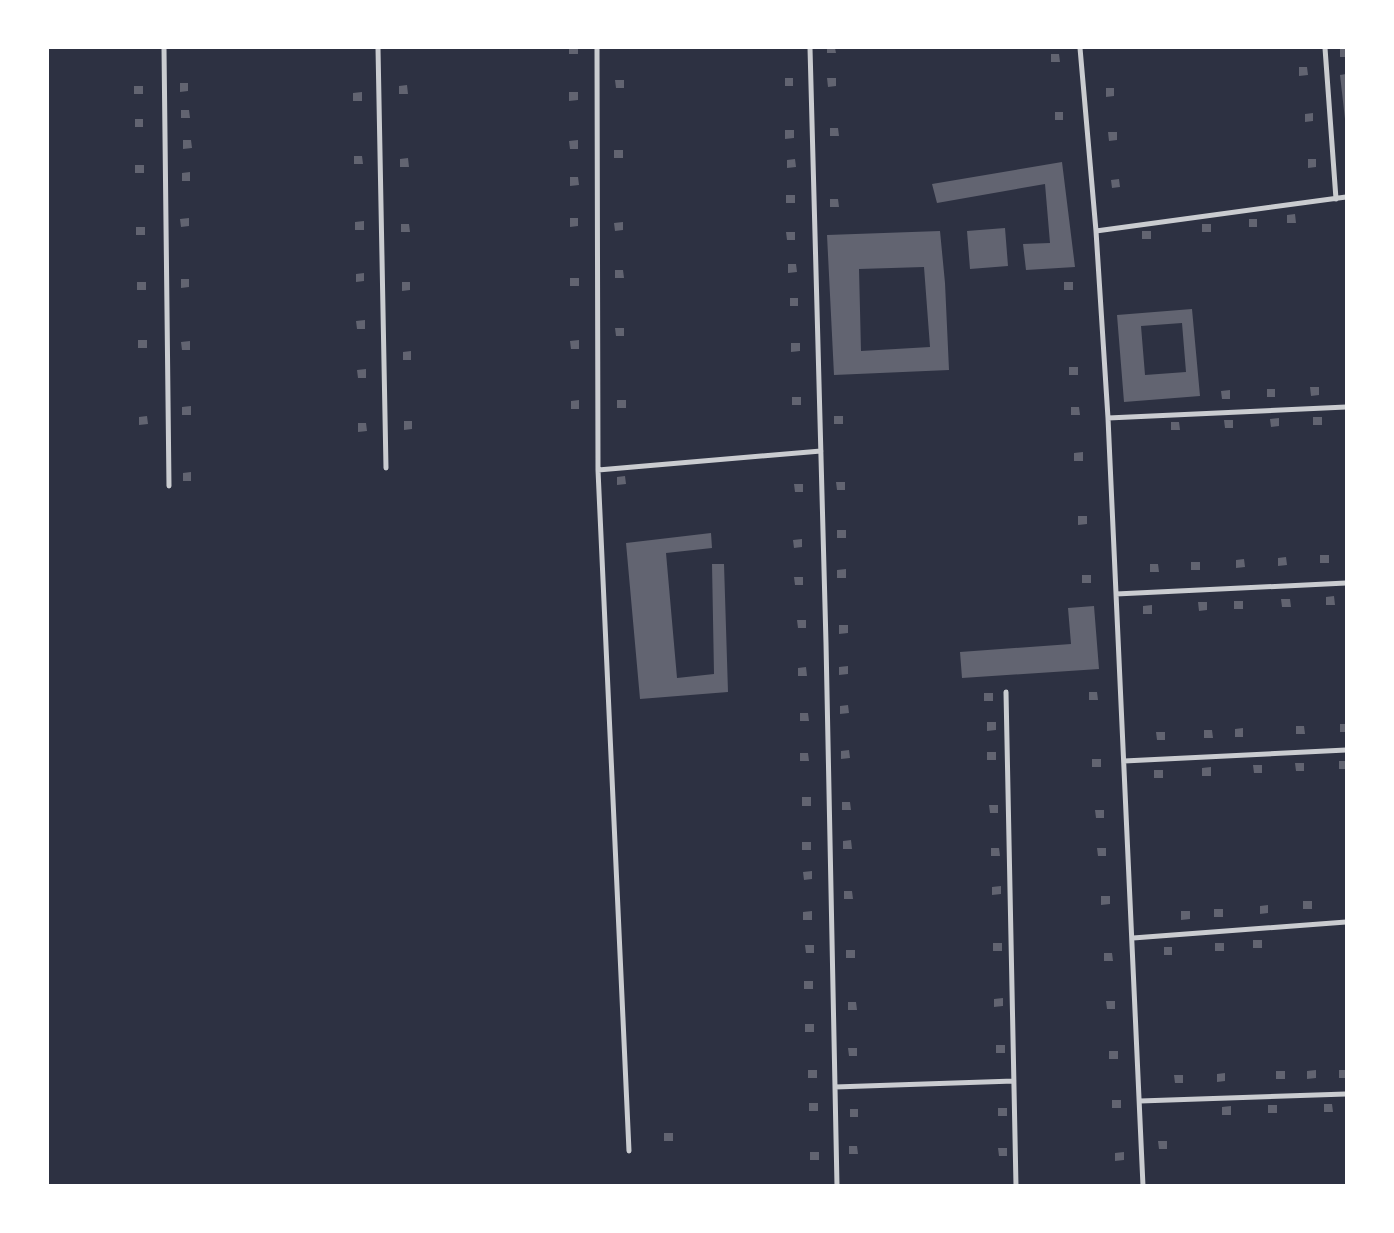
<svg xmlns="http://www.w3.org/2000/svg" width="1394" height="1233" viewBox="0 0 1394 1233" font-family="'IBM Plex Serif',serif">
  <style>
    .building { fill: #626471; fill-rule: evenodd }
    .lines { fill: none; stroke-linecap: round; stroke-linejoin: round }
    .minor { stroke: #caccd0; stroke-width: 5 }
  </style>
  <rect width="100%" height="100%" fill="#2d3142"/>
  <path class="building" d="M 569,48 L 578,48 L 578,54 L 569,54 Z
    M 827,48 L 835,48 L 836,53 L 827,53 Z
    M 1340,49 L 1346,49 L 1346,57 L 1340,57 Z
    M 1051,54 L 1059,54 L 1060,62 L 1051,62 Z
    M 1299,67 L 1307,67 L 1308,75 L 1299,76 Z
    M 1346,74 L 1346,119 L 1345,119 L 1340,75 Z
    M 785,78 L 793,78 L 793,86 L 785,86 Z
    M 827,78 L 836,78 L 836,86 L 828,87 Z
    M 615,80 L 624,80 L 624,88 L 616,88 Z
    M 180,83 L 188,83 L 188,91 L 180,92 Z
    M 407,85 L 408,94 L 399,94 L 399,86 Z
    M 134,86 L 143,86 L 143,94 L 134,94 Z
    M 1106,88 L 1114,88 L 1114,96 L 1106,97 Z
    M 362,92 L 362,101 L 353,101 L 353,93 Z
    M 569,92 L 578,92 L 578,100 L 569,101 Z
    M 181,110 L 189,110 L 190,118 L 181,118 Z
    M 1055,112 L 1063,112 L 1063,120 L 1055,120 Z
    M 1313,113 L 1313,121 L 1305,122 L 1305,114 Z
    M 135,119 L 143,119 L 143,127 L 135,127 Z
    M 830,128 L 838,128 L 839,136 L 830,136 Z
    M 785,130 L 794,130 L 794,138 L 785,139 Z
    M 1108,132 L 1117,132 L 1117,140 L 1109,141 Z
    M 183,140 L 191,140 L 192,148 L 183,149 Z
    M 578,140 L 578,149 L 570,149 L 569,141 Z
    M 614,150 L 623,150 L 623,158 L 614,158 Z
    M 354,156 L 362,156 L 363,164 L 354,164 Z
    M 408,158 L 409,167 L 400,167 L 400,159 Z
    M 795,159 L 796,167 L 787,168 L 787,160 Z
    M 1308,159 L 1316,159 L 1316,167 L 1308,168 Z
    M 1062,162 L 1075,267 L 1026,270 L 1023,244 L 1050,243 L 1045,184 L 937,203 L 932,184 Z
    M 135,165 L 144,165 L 144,173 L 135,173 Z
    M 190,172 L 190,181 L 182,181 L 182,173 Z
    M 570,177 L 578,177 L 579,185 L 570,186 Z
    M 1119,179 L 1120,187 L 1112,188 L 1111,180 Z
    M 786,195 L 795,195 L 795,203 L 786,203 Z
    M 830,199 L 838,199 L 839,207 L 830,207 Z
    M 1295,214 L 1296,223 L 1287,223 L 1287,215 Z
    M 189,218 L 189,226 L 181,227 L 180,219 Z
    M 570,218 L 578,218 L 578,226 L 570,227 Z
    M 1249,219 L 1257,219 L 1257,227 L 1249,227 Z
    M 364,221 L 364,230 L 355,230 L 355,222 Z
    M 623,222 L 623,230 L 615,231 L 614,223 Z
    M 401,224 L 409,224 L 410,232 L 401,232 Z
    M 1202,224 L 1211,224 L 1211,232 L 1202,232 Z
    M 136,227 L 145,227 L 145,235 L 136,235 Z
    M 1005,228 L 1008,266 L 970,269 L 967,231 Z
    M 940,231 L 945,283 L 949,370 L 834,375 L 827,235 ZM 924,267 L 930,347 L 861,351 L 859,269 Z
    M 1142,231 L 1151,231 L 1151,239 L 1142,239 Z
    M 786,232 L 795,232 L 795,240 L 787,240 Z
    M 788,264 L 796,264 L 797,272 L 788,273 Z
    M 615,270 L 623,270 L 624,278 L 615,278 Z
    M 364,273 L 364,281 L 356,282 L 356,274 Z
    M 570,278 L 579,278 L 579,286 L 570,286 Z
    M 181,279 L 189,279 L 189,287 L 181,288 Z
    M 137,282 L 146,282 L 146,290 L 137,290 Z
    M 402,282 L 410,282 L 410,290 L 402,291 Z
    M 1064,282 L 1073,282 L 1073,290 L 1064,290 Z
    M 790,298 L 798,298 L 798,306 L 790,306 Z
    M 1192,309 L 1200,396 L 1124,402 L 1117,315 ZM 1182,323 L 1186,372 L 1145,375 L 1141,326 Z
    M 365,320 L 365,329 L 357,329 L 356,321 Z
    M 615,328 L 624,328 L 624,336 L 616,336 Z
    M 138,340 L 147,340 L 147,348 L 138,348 Z
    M 579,340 L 579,349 L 571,349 L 570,341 Z
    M 190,341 L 190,350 L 182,350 L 181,342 Z
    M 791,343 L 800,343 L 800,351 L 791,352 Z
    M 411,351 L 411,360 L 403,360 L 403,352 Z
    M 1069,367 L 1078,367 L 1078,375 L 1069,375 Z
    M 366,369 L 366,378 L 358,378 L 357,370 Z
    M 1310,387 L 1319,387 L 1319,395 L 1311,396 Z
    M 1267,389 L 1275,389 L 1275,397 L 1267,397 Z
    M 1230,390 L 1230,399 L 1222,399 L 1221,391 Z
    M 792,397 L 801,397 L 801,405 L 792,405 Z
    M 579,400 L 579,409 L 571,409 L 571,401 Z
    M 617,400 L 626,400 L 626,408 L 617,408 Z
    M 191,406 L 191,415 L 182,415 L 182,407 Z
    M 1071,407 L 1079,407 L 1080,415 L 1071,415 Z
    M 147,416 L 148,424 L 139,425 L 139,417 Z
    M 834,416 L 843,416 L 843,424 L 834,424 Z
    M 1313,417 L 1322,417 L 1322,425 L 1313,425 Z
    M 1279,418 L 1279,426 L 1271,427 L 1270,419 Z
    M 1224,420 L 1233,420 L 1233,428 L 1225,428 Z
    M 404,421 L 412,421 L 412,429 L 404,430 Z
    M 1171,422 L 1179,422 L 1180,430 L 1171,430 Z
    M 358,423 L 366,423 L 367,431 L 358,432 Z
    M 1083,452 L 1083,461 L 1074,461 L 1074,453 Z
    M 191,472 L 191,481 L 183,481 L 183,473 Z
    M 625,476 L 626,484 L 617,485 L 617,477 Z
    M 836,482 L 845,482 L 845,490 L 837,490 Z
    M 794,484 L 803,484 L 803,492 L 795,492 Z
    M 1078,516 L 1087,516 L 1087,524 L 1078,525 Z
    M 837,530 L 846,530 L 846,538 L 837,538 Z
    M 711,533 L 712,548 L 666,553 L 677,678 L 714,674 L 712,564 L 724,564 L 728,692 L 640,699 L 626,543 Z
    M 802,539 L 802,547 L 794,548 L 793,540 Z
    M 1320,555 L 1329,555 L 1329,563 L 1320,563 Z
    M 1286,557 L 1287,565 L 1278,566 L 1278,558 Z
    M 1244,559 L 1245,567 L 1236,568 L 1236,560 Z
    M 1191,562 L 1200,562 L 1200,570 L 1191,570 Z
    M 1150,564 L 1158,564 L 1159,572 L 1150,572 Z
    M 846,569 L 846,578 L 837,578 L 837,570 Z
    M 1082,575 L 1091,575 L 1091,583 L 1082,583 Z
    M 794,577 L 803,577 L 803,585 L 795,585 Z
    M 1334,596 L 1335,605 L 1326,605 L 1326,597 Z
    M 1281,599 L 1290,599 L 1291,607 L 1282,607 Z
    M 1234,601 L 1243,601 L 1243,609 L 1234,609 Z
    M 1198,602 L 1207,602 L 1207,610 L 1199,611 Z
    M 1152,605 L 1152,614 L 1143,614 L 1143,606 Z
    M 1094,606 L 1099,669 L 962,678 L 960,652 L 1071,644 L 1068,608 Z
    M 797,620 L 806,620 L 806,628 L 798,628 Z
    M 839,625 L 848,625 L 848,633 L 839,634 Z
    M 848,666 L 848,674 L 839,675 L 839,667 Z
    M 806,667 L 807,676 L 798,676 L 798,668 Z
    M 1089,692 L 1097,692 L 1098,700 L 1089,700 Z
    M 984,693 L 993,693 L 993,701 L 984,701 Z
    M 848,705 L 849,713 L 840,714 L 840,706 Z
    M 800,713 L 808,713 L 809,721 L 800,721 Z
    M 987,722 L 996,722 L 996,730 L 987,731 Z
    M 1340,724 L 1346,724 L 1346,732 L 1340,732 Z
    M 1296,726 L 1304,726 L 1305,734 L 1296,734 Z
    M 1243,728 L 1243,737 L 1235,737 L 1235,729 Z
    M 1204,730 L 1212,730 L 1213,738 L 1204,738 Z
    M 1156,732 L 1165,732 L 1165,740 L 1157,740 Z
    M 849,750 L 850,758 L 841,759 L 841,751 Z
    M 987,752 L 996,752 L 996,760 L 987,760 Z
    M 800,753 L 808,753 L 809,761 L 800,761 Z
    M 1092,759 L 1101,759 L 1101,767 L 1092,767 Z
    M 1339,761 L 1346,761 L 1346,769 L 1339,769 Z
    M 1295,763 L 1304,763 L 1304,771 L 1296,771 Z
    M 1253,765 L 1262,765 L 1262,773 L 1254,773 Z
    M 1211,767 L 1211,776 L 1202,776 L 1202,768 Z
    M 1154,770 L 1163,770 L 1163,778 L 1154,778 Z
    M 802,797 L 811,797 L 811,806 L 802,806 Z
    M 842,802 L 850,802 L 851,810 L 842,810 Z
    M 989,805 L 998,805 L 998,813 L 990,813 Z
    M 1095,810 L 1104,810 L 1104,818 L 1096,818 Z
    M 851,840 L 852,849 L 843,849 L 843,841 Z
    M 802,842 L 811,842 L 811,850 L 802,850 Z
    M 991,848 L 999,848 L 1000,856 L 991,856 Z
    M 1097,848 L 1106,848 L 1106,856 L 1098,856 Z
    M 812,871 L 812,879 L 804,880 L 803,872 Z
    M 1001,886 L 1001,894 L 992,895 L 992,887 Z
    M 844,891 L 852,891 L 853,899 L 844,899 Z
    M 1101,896 L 1110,896 L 1110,904 L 1101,905 Z
    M 1303,901 L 1312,901 L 1312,909 L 1303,909 Z
    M 1268,905 L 1268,913 L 1260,914 L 1260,906 Z
    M 1214,909 L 1223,909 L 1223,917 L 1214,917 Z
    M 812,911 L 812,920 L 803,920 L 803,912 Z
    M 1181,911 L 1190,911 L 1190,919 L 1181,920 Z
    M 1253,940 L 1262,940 L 1262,948 L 1253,948 Z
    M 993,943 L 1002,943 L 1002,951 L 993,951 Z
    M 1215,943 L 1224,943 L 1224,951 L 1215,951 Z
    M 805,945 L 814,945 L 814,953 L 806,953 Z
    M 1164,947 L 1172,947 L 1172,955 L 1164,955 Z
    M 846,950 L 855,950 L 855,958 L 846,958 Z
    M 1104,953 L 1112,953 L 1113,961 L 1104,961 Z
    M 804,981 L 813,981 L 813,989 L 804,989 Z
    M 1003,998 L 1003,1006 L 994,1007 L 994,999 Z
    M 1106,1001 L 1115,1001 L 1115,1009 L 1107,1009 Z
    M 848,1002 L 856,1002 L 857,1010 L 848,1010 Z
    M 805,1024 L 814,1024 L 814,1032 L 805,1032 Z
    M 996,1045 L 1005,1045 L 1005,1053 L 996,1053 Z
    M 848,1048 L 857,1048 L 857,1056 L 849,1056 Z
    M 1109,1051 L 1118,1051 L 1118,1059 L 1109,1059 Z
    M 808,1070 L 817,1070 L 817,1078 L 808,1078 Z
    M 1316,1070 L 1316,1078 L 1307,1079 L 1307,1071 Z
    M 1339,1070 L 1346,1070 L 1346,1078 L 1339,1078 Z
    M 1276,1071 L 1285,1071 L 1285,1079 L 1276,1079 Z
    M 1225,1073 L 1225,1081 L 1217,1082 L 1217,1074 Z
    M 1174,1075 L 1183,1075 L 1183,1083 L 1175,1083 Z
    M 1112,1100 L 1121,1100 L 1121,1108 L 1112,1108 Z
    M 809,1103 L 818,1103 L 818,1111 L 809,1111 Z
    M 1324,1104 L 1332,1104 L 1333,1112 L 1324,1112 Z
    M 1268,1105 L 1277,1105 L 1277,1113 L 1268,1113 Z
    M 1231,1106 L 1231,1115 L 1222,1115 L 1222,1107 Z
    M 998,1108 L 1007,1108 L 1007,1116 L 998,1116 Z
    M 850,1109 L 858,1109 L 858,1117 L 850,1117 Z
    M 664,1133 L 673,1133 L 673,1141 L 664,1141 Z
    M 1158,1141 L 1167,1141 L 1167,1149 L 1159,1149 Z
    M 849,1146 L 857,1146 L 858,1154 L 849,1154 Z
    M 998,1148 L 1007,1148 L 1007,1156 L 999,1156 Z
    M 810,1152 L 819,1152 L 819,1160 L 810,1160 Z
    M 1124,1152 L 1124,1160 L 1115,1161 L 1115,1153 Z"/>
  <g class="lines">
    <path class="minor" d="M 164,48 L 169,486
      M 378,48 L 386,468
      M 597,48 L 598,470 L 629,1151
      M 810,48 L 826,643 L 837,1186
      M 1080,48 L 1096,231 L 1108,418 L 1143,1186
      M 1325,48 L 1336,199
      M 1096,231 L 1346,197
      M 1108,418 L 1346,407
      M 598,470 L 821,451
      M 1116,594 L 1346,583
      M 1006,692 L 1016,1186
      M 1124,761 L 1346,750
      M 1133,938 L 1346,922
      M 835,1087 L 1014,1081
      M 1140,1101 L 1346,1094"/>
  </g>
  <rect width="1394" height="1233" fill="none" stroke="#ffffff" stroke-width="98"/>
</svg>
